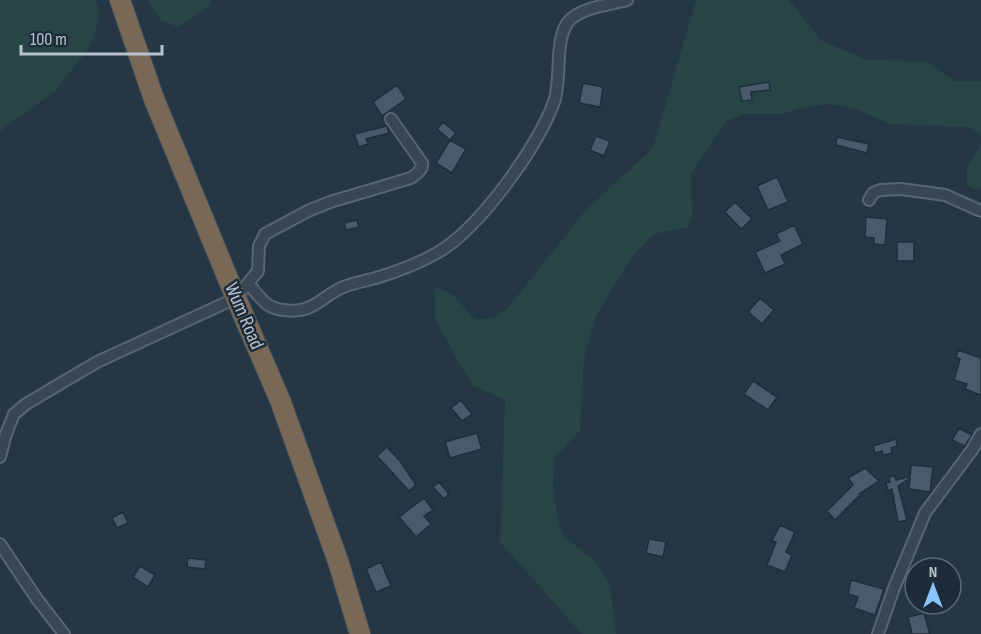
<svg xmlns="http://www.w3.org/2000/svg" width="981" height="634" viewBox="0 0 981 634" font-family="'Sofia Sans Condensed',sans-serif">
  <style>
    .green { fill: #274545 }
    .building { fill: #485a6b; stroke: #202e3b; stroke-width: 1.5 }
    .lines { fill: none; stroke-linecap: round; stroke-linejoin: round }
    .street-casing { stroke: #586571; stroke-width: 14 }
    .highway-casing { stroke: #44525e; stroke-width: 22 }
    .street { stroke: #394754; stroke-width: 10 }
    .highway { stroke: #7a6856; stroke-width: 20 }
    .labels { text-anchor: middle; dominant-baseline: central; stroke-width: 5; stroke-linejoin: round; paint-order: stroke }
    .street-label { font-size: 20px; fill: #b7c2cd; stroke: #1e2c39 }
  </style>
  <rect width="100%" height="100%" fill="#253644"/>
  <path class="green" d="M 0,0 L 96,0 L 100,14 L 91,46 L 54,92 L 0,131 Z
    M 147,0 L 211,0 L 209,7 L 179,27 L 161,21 Z
    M 696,0 L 789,0 L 822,41 L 868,60 L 926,61 L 954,81 L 981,81 L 981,188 L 975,190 L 967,184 L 967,167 L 981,144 L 981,136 L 973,129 L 964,127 L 889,124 L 854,108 L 828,104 L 800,108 L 783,114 L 743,114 L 726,121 L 691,173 L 692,218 L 688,227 L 654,234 L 631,258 L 597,314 L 584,358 L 580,430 L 555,458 L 553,486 L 558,519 L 564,536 L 597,563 L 610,586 L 616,634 L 582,634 L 500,542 L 505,400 L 472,385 L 435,320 L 435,286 L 453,295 L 475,319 L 493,318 L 507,309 L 585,211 L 653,148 Z"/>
  <path class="building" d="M 769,82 L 770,90 L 751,92 L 752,100 L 742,101 L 739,87 Z
    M 583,83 L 603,87 L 600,107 L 579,103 Z
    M 397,85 L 406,99 L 382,116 L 373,102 Z
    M 443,122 L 456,133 L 450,140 L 437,129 Z
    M 387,126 L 389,133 L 366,139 L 368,144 L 359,147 L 354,134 Z
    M 596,136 L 610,141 L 604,156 L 590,150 Z
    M 837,137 L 869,144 L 867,153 L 836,145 Z
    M 450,140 L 466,149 L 452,173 L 436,163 Z
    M 777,177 L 788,202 L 768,210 L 757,186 Z
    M 735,202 L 752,219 L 741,229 L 725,212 Z
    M 866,217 L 887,219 L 885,245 L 874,244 L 874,238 L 865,237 Z
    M 357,220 L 359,227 L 346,230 L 344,223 Z
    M 794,225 L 803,244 L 781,255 L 785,264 L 765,273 L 755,252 L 780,241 L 776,234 Z
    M 897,242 L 914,242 L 914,261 L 897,261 Z
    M 760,298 L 774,310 L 762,324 L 748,312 Z
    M 958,350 L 981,358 L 981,395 L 965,389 L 967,384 L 954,380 L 960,359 L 956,357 Z
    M 753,381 L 777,397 L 768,410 L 744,394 Z
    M 461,400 L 472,414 L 462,421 L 451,408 Z
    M 959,428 L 972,435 L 965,446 L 952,440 Z
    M 477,433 L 482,449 L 450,458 L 445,442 Z
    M 896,439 L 897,446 L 891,448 L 892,453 L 883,455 L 882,451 L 875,453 L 873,446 Z
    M 387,447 L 400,461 L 416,485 L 409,491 L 377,456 Z
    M 911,465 L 933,467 L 930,492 L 909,489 Z
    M 865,468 L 879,481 L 859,494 L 860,495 L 835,520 L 827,511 L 853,485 L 848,478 Z
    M 895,476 L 896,480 L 908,477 L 909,479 L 898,486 L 907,520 L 898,522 L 892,489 L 888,491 L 886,483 L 890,482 L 889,477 Z
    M 439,482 L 449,494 L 444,499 L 433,487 Z
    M 424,498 L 433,510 L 424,516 L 431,524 L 416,537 L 399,517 Z
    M 123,512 L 128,523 L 117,528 L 112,518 Z
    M 780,525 L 795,532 L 786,552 L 792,555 L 785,572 L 767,565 L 776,542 L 772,541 Z
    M 649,539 L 666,542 L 663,557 L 646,553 Z
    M 188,558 L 206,560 L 205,569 L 187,567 Z
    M 381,562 L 391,586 L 376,592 L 366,569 Z
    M 140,566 L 155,575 L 148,587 L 133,577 Z
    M 851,580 L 884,589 L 875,615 L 854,608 L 858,597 L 848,594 Z
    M 924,613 L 930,634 L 912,634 L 908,617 Z"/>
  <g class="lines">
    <defs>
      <path id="street" d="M 869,200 L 873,193 L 880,190 L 901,189 L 945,195 L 981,211
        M 248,283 C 254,290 262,302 270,306 C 281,312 300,312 310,307 C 321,302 330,293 341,288 C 352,283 364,281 376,278 C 396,272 417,264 435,254 C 478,231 537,148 554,102 C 562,79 554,41 568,22 C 581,7 609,5 627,0
        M 0,457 L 6,434 L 14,414 L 26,404 L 97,362 L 236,298 L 258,271 L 259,246 L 265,234 L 308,211 L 330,202 L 411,178 C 416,174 423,170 422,163 L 391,119
        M 0,544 L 37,599 L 64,634
        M 878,634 L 894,588 L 925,513 L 972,450 L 981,434"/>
      <path id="highway" d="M 120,0 L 154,99 L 236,298 L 280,400 L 338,561 L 360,634"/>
    </defs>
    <use href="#street" class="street-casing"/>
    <use href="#highway" class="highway-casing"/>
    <use href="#street" class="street"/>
    <use href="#highway" class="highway"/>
  </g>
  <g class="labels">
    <g class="street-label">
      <text transform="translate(244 316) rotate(67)">Wum Road</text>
    </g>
  </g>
  <g transform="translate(933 586)"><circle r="28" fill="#1e2c39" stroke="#5b6874" stroke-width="1.5"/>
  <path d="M0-4.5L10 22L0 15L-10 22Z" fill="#8ac4ff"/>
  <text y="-9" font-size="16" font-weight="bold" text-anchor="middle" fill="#b7c2cd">N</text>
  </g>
  <path d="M21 45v9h141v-9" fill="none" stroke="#b7c2cd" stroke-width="3"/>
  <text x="30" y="45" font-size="18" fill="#b7c2cd" stroke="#1e2c39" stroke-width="4.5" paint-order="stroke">100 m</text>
</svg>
